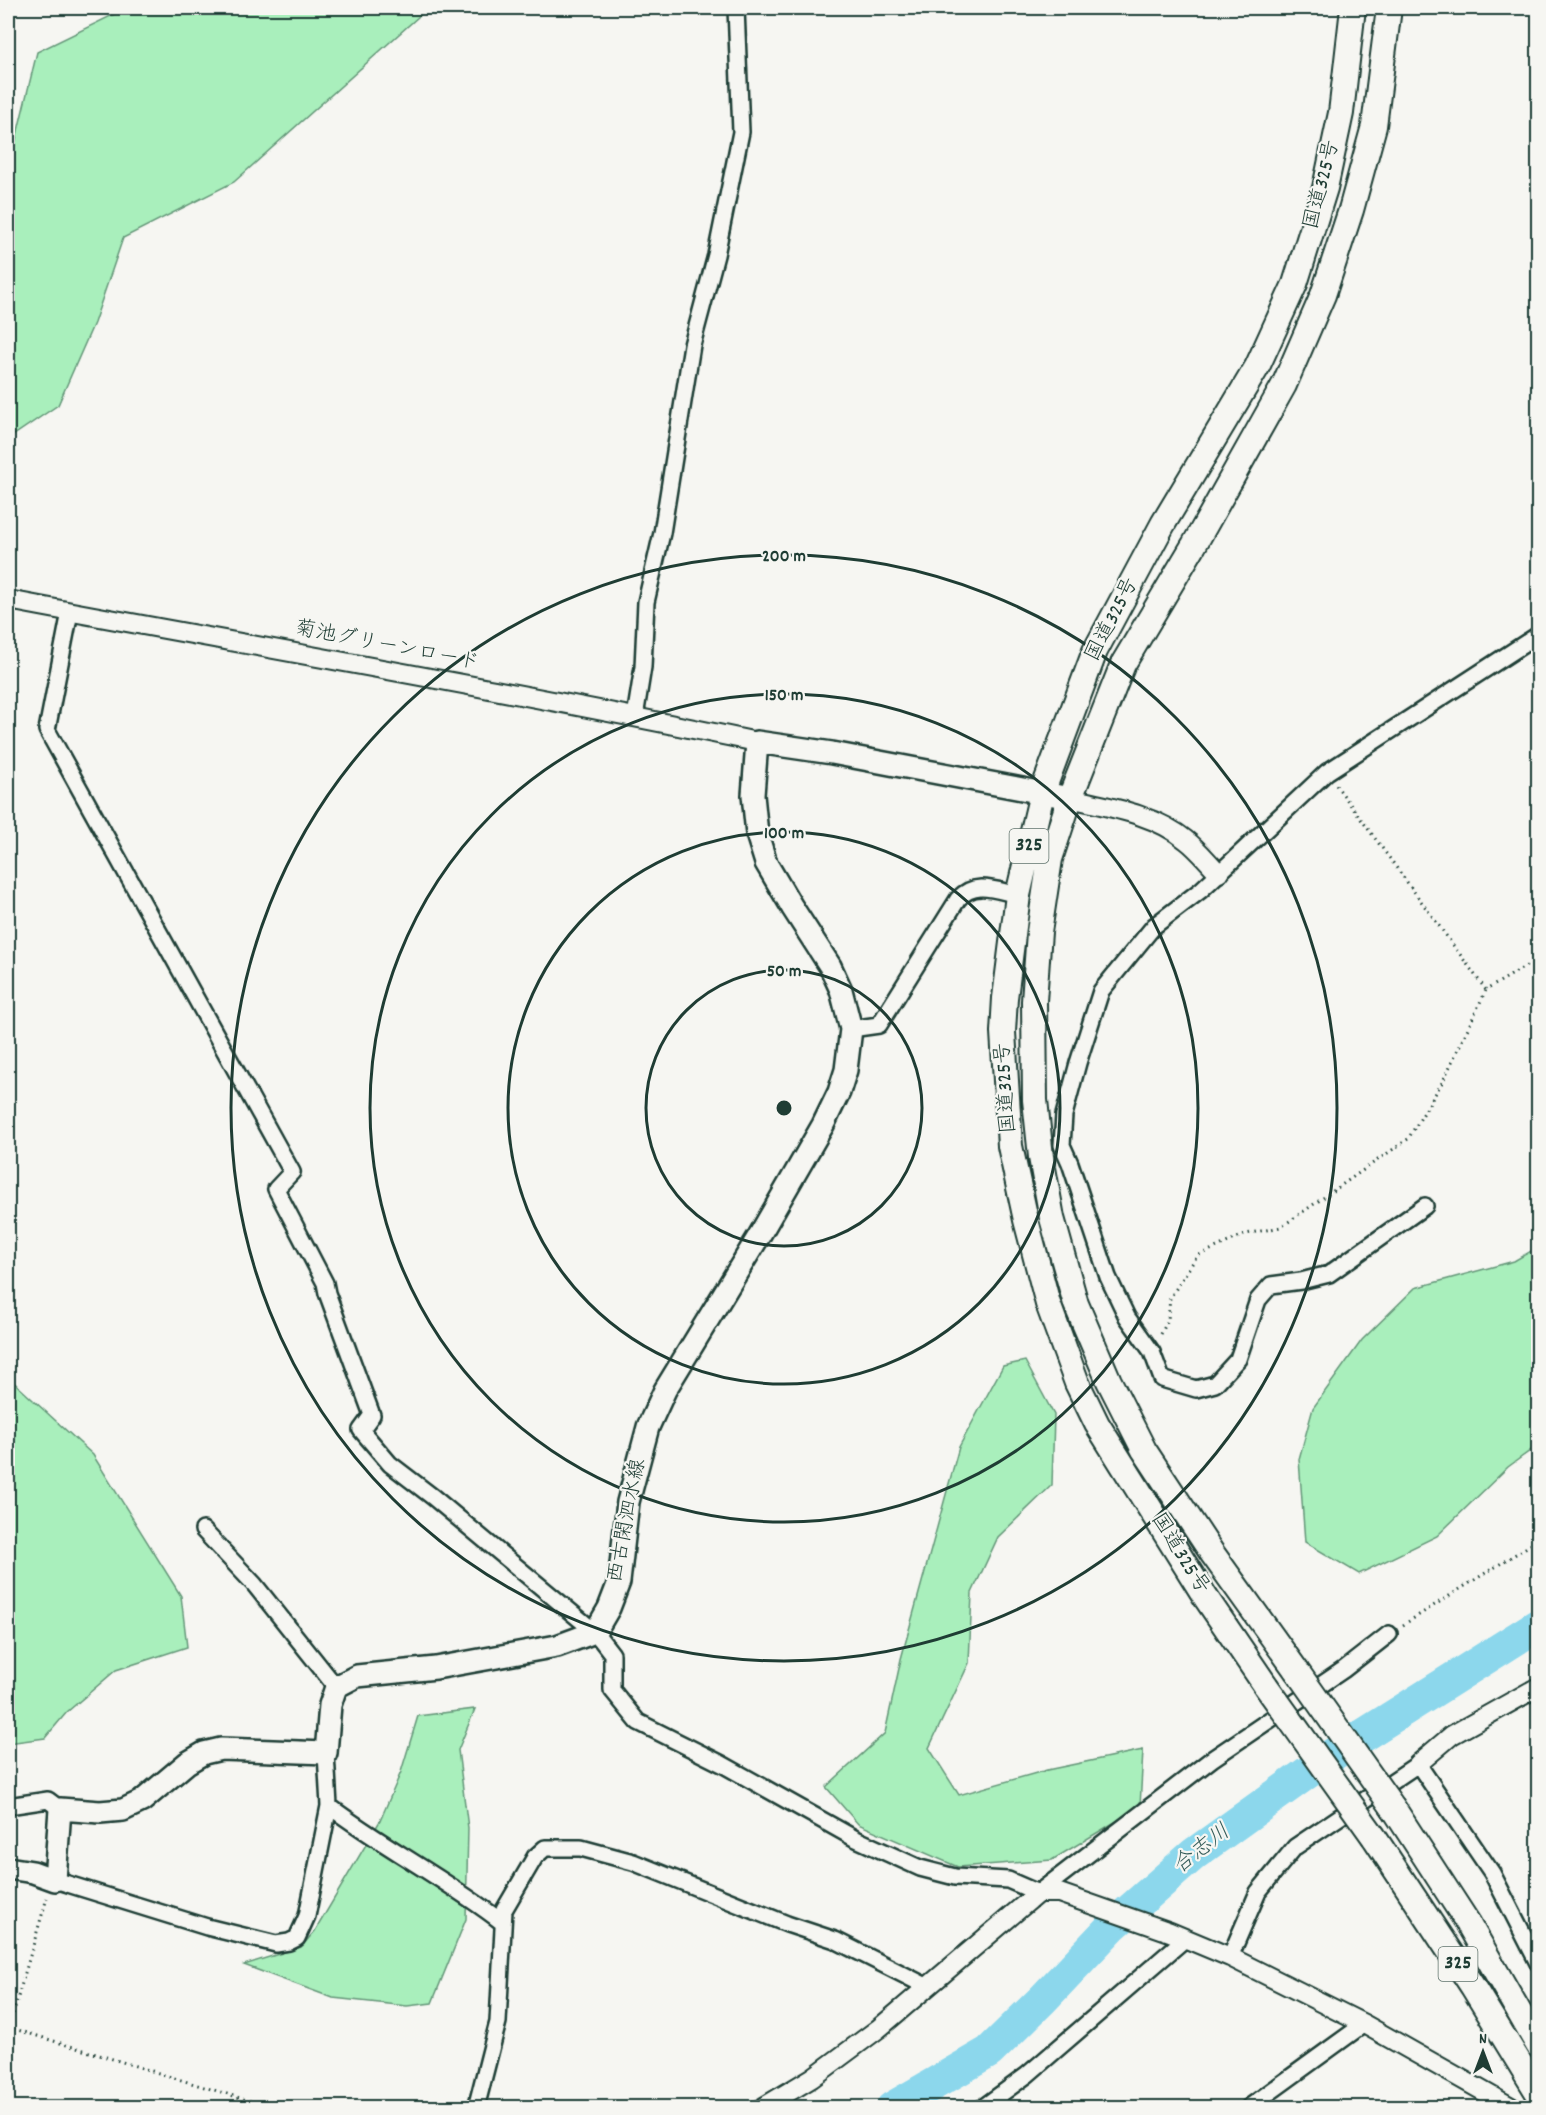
<svg xmlns="http://www.w3.org/2000/svg" width="1546" height="2115" viewBox="0 0 1546 2115" font-family="Dekko,'Klee One',sans-serif">
  <style>
    .green { fill: #a9efbc; stroke: #649678; stroke-width: 1.5 }
    .lines { fill: none; stroke-linecap: round; stroke-linejoin: round }
    .river { stroke: #8cd7ec; stroke-width: 33 }
    .minor-casing { stroke: #1f3d34; stroke-width: 20 }
    .tertiary-casing { stroke: #1f3d34; stroke-width: 22 }
    .secondary-casing { stroke: #1f3d34; stroke-width: 26 }
    .trunk-casing { stroke: #1f3d34; stroke-width: 28 }
    .path { stroke: #1f3d34; stroke-width: 3; stroke-dasharray: 1.5 4.5; stroke-linecap: butt }
    .minor { stroke: #f6f6f2; stroke-width: 15 }
    .tertiary { stroke: #f6f6f2; stroke-width: 18 }
    .secondary { stroke: #f6f6f2; stroke-width: 21 }
    .trunk { stroke: #f6f6f2; stroke-width: 24 }
    .trunk-bridge-casing { stroke: #1f3d34; stroke-width: 28; stroke-linecap: butt }
    .trunk-bridge { stroke: #f6f6f2; stroke-width: 24 }
    .ring { fill: none; stroke: #1f3d34; stroke-width: 3 }
    .labels { text-anchor: middle; dominant-baseline: central; stroke-width: 4.5; stroke-linejoin: round; paint-order: stroke }
    .shield { fill: #f6f6f2; stroke: #60746d; stroke-width: 1.5 }
    .shield-label { font-size: 20px; font-weight: bold; fill: #1f3d34 }
    .street-label { font-size: 21px; fill: #1f3d34; stroke: #f6f6f2 }
    .water-label { font-size: 22px; font-style: italic; fill: #355c59; stroke: #f6f6f2 }
    .centre { fill: #1f3d34; stroke: #f6f6f2; stroke-width: 3 }
    .ring-label { font-size: 18px; text-anchor: middle; font-weight: bold; fill: #1f3d34; stroke: #f6f6f2; stroke-width: 4.5; stroke-linejoin: round; paint-order: stroke }
  </style>
  <rect width="100%" height="100%" fill="#f6f6f2"/>
  <filter id="ink" filterUnits="userSpaceOnUse"><feTurbulence type="fractalNoise" baseFrequency=".0167" numOctaves="2"/><feDisplacementMap in="SourceGraphic" scale="12" xChannelSelector="R" yChannelSelector="G"/><feConvolveMatrix kernelMatrix="1 2 1 2 8 2 1 2 1" color-interpolation-filters="sRGB"/></filter>
  <g filter="url(#ink)">
    <path class="green" d="M 120,8 L 428,8 L 234,182 L 123,238 L 94,323 L 58,405 L 8,439 L 8,172 L 37,52 L 115,14 Z
      M 1538,1247 L 1538,1445 L 1508,1467 L 1437,1536 L 1359,1574 L 1305,1542 L 1299,1459 L 1313,1408 L 1362,1340 L 1415,1288 L 1514,1261 Z
      M 1025,1361 L 1054,1415 L 1052,1485 L 998,1537 L 972,1593 L 969,1663 L 929,1748 L 959,1795 L 1047,1770 L 1143,1750 L 1140,1807 L 1052,1860 L 958,1867 L 858,1824 L 826,1787 L 885,1733 L 901,1659 L 959,1447 L 1003,1366 Z
      M 8,1377 L 93,1455 L 181,1596 L 187,1647 L 116,1670 L 67,1712 L 45,1738 L 8,1743 Z
      M 475,1709 L 458,1750 L 468,1828 L 466,1919 L 432,2003 L 407,2006 L 333,1998 L 244,1965 L 301,1947 L 315,1931 L 380,1821 L 401,1772 L 418,1716 Z"/>
    <g class="lines">
      <path class="river" d="M 892,2108 L 989,2052 L 1043,1999 L 1113,1925 L 1194,1854 L 1332,1755 L 1538,1625"/>
      <defs>
        <path id="minor" d="M 70,612 L 47,730 L 292,1172 L 276,1189 L 325,1283 L 327,1293 L 372,1415 L 361,1430 L 390,1464 L 433,1497 L 595,1632 L 612,1654 L 612,1690 L 638,1722 L 722,1764 L 854,1838 L 920,1868 L 955,1877 L 1008,1880 L 1038,1893 L 1212,1759 L 1343,1670 L 1389,1634
          M 635,717 L 643,667 L 646,602 L 662,533 L 692,345 L 716,255 L 741,132 L 736,8
          M 851,1029 L 879,1025 L 958,899 C 975,880 995,890 1018,895
          M 1425,1206 L 1329,1274 L 1301,1281 L 1271,1285 L 1258,1300 L 1238,1359 L 1215,1384 L 1196,1389 L 1162,1379 L 1152,1352 L 1127,1317 L 1108,1277 L 1070,1163 L 1062,1145 L 1064,1115 L 1078,1063 L 1101,991 L 1154,926 L 1201,890 L 1327,772 L 1538,635
          M 203,1530 L 254,1584 L 336,1687
          M 326,1753 L 329,1806 C 385,1848 448,1880 503,1923
          M 8,1806 L 48,1800 L 60,1809
          M 55,1880 L 207,1927 L 276,1944 L 289,1942 L 297,1938 L 307,1916 L 329,1806
          M 1230,1957 L 1258,1892 L 1295,1847 L 1418,1764 L 1492,1873 L 1538,1963
          M 476,2108 L 498,2022 L 504,1910 L 535,1857 L 545,1848 L 581,1848 L 633,1862 L 787,1924 L 835,1940 L 928,1987
          M 982,2108 L 1027,2075 L 1186,1938
          M 1248,2108 L 1364,2024"/>
        <path id="tertiary" d="M 8,600 C 258,647 508,690 757,742
          M 1070,798 C 1108,807 1155,814 1186,840 C 1198,849 1208,862 1219,873
          M 1418,1764 L 1452,1735 L 1538,1687
          M 762,2108 L 812,2078 L 878,2029 L 1038,1893 L 1059,1893 L 1170,1932 L 1230,1957 L 1364,2024 L 1513,2108
          M 1535,2108 L 1538,2106"/>
        <path id="secondary" d="M 8,1868 L 33,1872 L 55,1880 L 60,1809 L 100,1812 L 123,1810 L 142,1801 L 187,1763 L 204,1753 L 221,1749 L 326,1753 L 330,1705 L 336,1687 L 357,1676 L 436,1668 L 557,1646 L 595,1632 L 609,1608 L 619,1582 L 628,1502 L 648,1427 L 665,1390 L 759,1236 L 823,1125 L 839,1092 L 846,1070 L 851,1029 L 841,990 L 830,966 L 792,907 L 766,863 L 757,834 L 753,795 L 757,742 L 832,753 L 1070,798"/>
        <path id="trunk" d="M 1296,1670 L 1212,1553 L 1144,1450 L 1109,1381 L 1076,1304 L 1052,1218 L 1041,1157 L 1035,1100 L 1034,1001 L 1039,932 L 1050,859 L 1070,798 L 1123,664 L 1194,545 L 1284,385 L 1323,295 L 1351,210 L 1374,126 L 1389,8
          M 1266,1686 L 1206,1598 L 1097,1424 L 1077,1383 L 1048,1304 L 1026,1220 L 1010,1146 L 1003,1032 L 1005,998 L 1018,895 L 1042,793 L 1095,651 L 1163,524 L 1257,367 L 1295,284 L 1325,188 L 1341,113 L 1353,8
          M 1394,1809 L 1468,1923 L 1538,2045
          M 1374,1837 L 1473,1987 L 1538,2093"/>
      </defs>
      <use href="#minor" class="minor-casing"/>
      <use href="#tertiary" class="tertiary-casing"/>
      <use href="#secondary" class="secondary-casing"/>
      <use href="#trunk" class="trunk-casing"/>
      <path class="path" d="M 1336,785 L 1486,990
        M 1161,1334 L 1168,1320 L 1170,1298 L 1197,1256 L 1246,1234 L 1281,1227 L 1408,1139 L 1443,1081 L 1486,990 L 1538,959
        M 1403,1625 L 1538,1540
        M 8,2027 L 250,2101 L 260,2108
        M 8,2031 L 47,1898"/>
      <use href="#minor" class="minor"/>
      <use href="#tertiary" class="tertiary"/>
      <use href="#secondary" class="secondary"/>
      <use href="#trunk" class="trunk"/>
      <defs>
        <path id="trunk-bridge" d="M 1296,1670 L 1394,1809
          M 1266,1686 L 1374,1837"/>
      </defs>
      <use href="#trunk-bridge" class="trunk-bridge-casing"/>
      <use href="#trunk-bridge" class="trunk-bridge"/>
    </g>
  </g>
  <g class="ring">
    <circle cx="784" cy="1108" r="138"/>
    <circle cx="784" cy="1108" r="276"/>
    <circle cx="784" cy="1108" r="414"/>
    <circle cx="784" cy="1108" r="553"/>
  </g>
  <g class="labels">
    <g class="shield">
      <rect x="1009.5" y="829" width="39" height="34" rx="4.5"/>
      <rect x="1438.5" y="1947" width="39" height="34" rx="4.5"/>
    </g>
    <g class="shield-label">
      <text x="1029" y="846">325</text>
      <text x="1458" y="1964">325</text>
    </g>
    <g class="street-label">
      <text transform="translate(1323 185) rotate(-76)">国道325号</text>
      <text transform="translate(1113 620) rotate(-63)">国道325号</text>
      <text transform="translate(387 647) rotate(11)">菊池グリーンロード</text>
      <text transform="translate(1007 1088) rotate(-94)">国道325号</text>
      <text transform="translate(628 1521) rotate(-79)">西古閑泗水線</text>
      <text transform="translate(1179 1554) rotate(58)">国道325号</text>
    </g>
    <g class="water-label">
      <text transform="translate(1202 1850) rotate(-38)">合志川</text>
    </g>
  </g>
  <circle cx="784" cy="1108" r="9" class="centre"/>
  <g class="ring-label">
    <text x="784" y="561">200 m</text>
    <text x="784" y="700">150 m</text>
    <text x="784" y="838">100 m</text>
    <text x="784" y="976">50 m</text>
  </g>
  <rect width="1546" height="2115" fill="none" stroke="#f6f6f2" stroke-width="30"/>
  <rect x="15" y="15" width="1516" height="2085" fill="none" stroke="#1f3d34" stroke-width="2" filter="url(#ink)"/>
  <g transform="translate(1483 2052)" stroke="#f6f6f2" stroke-width="4.5" paint-order="stroke">
  <path d="M0-4.5L10 22L0 15L-10 22Z" fill="#1f3d34"/>
  <text y="-9" font-size="16" font-weight="bold" text-anchor="middle" fill="#1f3d34">N</text>
  </g>
</svg>
